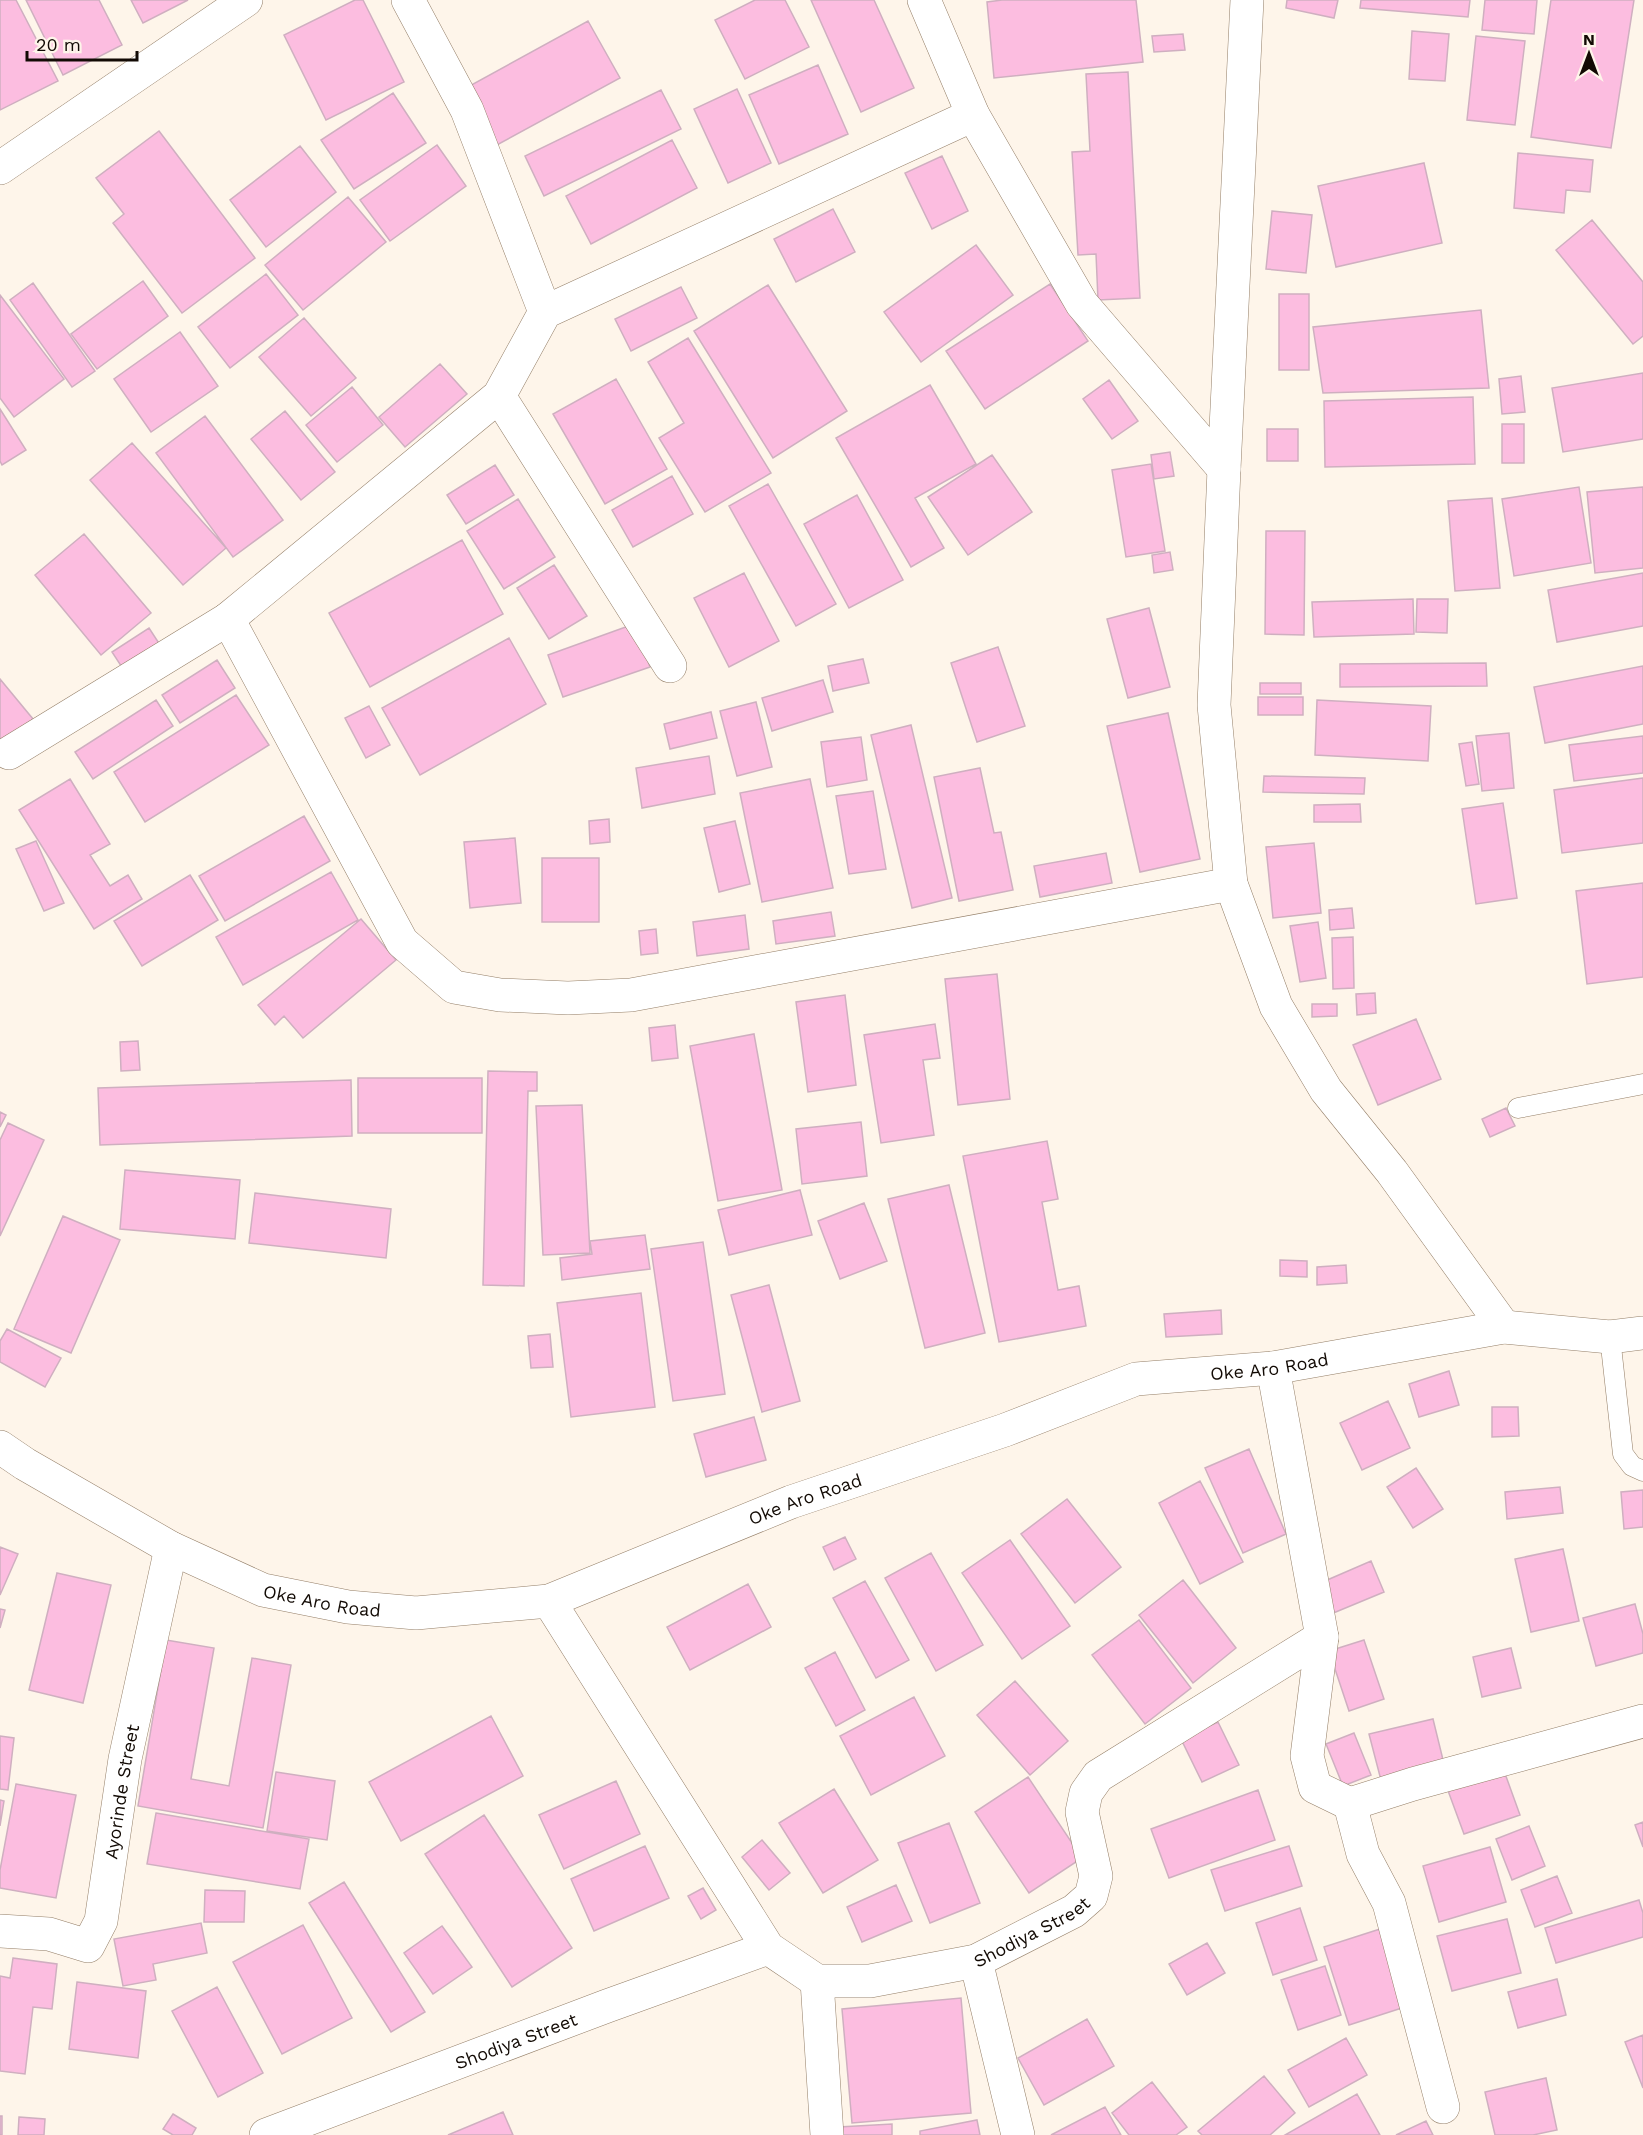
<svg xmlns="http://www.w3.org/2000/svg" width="1643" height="2135" viewBox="0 0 1643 2135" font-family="'Work Sans',sans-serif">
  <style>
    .building { fill: #fcbde0; stroke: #cfafc0; stroke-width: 1.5 }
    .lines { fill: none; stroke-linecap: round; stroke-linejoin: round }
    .service-casing { stroke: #947f68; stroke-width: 21 }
    .minor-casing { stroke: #947f68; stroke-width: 34 }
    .tertiary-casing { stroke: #947f68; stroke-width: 34 }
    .secondary-casing { stroke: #947f68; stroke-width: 34 }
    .service { stroke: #fff; stroke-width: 20 }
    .minor { stroke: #fff; stroke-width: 33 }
    .tertiary { stroke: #fff; stroke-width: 33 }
    .secondary { stroke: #fff; stroke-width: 33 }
    .labels { text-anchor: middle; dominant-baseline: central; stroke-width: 5; stroke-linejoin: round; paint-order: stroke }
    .street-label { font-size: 18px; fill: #120a04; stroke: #fef5ea }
  </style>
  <rect width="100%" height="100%" fill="#fef5ea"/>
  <path class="building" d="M 0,0 L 16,0 L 58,81 L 0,110 Z
    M 26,0 L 99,0 L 122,45 L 63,75 Z
    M 131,0 L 188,0 L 143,23 Z
    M 355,0 L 363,0 L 404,82 L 326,120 L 284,35 Z
    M 755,0 L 785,0 L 809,47 L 745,79 L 715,20 Z
    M 811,0 L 874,0 L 914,88 L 861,112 Z
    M 1002,0 L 1136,0 L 1143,62 L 994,78 L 987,2 Z
    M 1287,0 L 1338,0 L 1334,18 L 1286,8 Z
    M 1361,0 L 1470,0 L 1468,17 L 1360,8 Z
    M 1485,0 L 1537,0 L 1534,34 L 1482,30 Z
    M 1551,0 L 1634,0 L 1611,148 L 1531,137 Z
    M 588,21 L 620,78 L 495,146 L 464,89 Z
    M 1412,31 L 1449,34 L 1445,81 L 1409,79 Z
    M 1183,34 L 1185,50 L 1154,52 L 1152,36 Z
    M 1476,36 L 1525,41 L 1515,125 L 1467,120 Z
    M 818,65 L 848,134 L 779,164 L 749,95 Z
    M 1128,72 L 1140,298 L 1098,300 L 1096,254 L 1078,255 L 1072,152 L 1090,151 L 1086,74 Z
    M 737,89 L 771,163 L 728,183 L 694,109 Z
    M 661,90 L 681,129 L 544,196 L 525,156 Z
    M 393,93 L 426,143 L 354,189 L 321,140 Z
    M 159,131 L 255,258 L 182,313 L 113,223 L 124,214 L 96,178 Z
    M 672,140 L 697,188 L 591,244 L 566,196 Z
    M 437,145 L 466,186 L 390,241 L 360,200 Z
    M 300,146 L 336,192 L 266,247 L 230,200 Z
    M 1518,153 L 1593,160 L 1590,192 L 1566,190 L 1564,213 L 1514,208 Z
    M 942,156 L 968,211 L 932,229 L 905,173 Z
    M 1424,163 L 1442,243 L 1336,267 L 1318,186 Z
    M 348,197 L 386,242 L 303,310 L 265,265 Z
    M 833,209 L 855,252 L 796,282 L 774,239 Z
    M 1272,211 L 1312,215 L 1306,273 L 1266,269 Z
    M 1592,220 L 1643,282 L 1643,336 L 1633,344 L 1556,250 Z
    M 976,245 L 1013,295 L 921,362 L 884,312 Z
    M 266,274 L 298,315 L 230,368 L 198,327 Z
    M 143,281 L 168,316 L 97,369 L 71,334 Z
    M 33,283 L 95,371 L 72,387 L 10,300 Z
    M 1050,284 L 1088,341 L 985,409 L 946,351 Z
    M 768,285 L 847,411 L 773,458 L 694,331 Z
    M 681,287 L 697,318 L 631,351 L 615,319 Z
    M 1279,294 L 1309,294 L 1309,370 L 1279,370 Z
    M 0,295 L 64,379 L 14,417 L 0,398 Z
    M 1481,310 L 1489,388 L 1323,393 L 1313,327 Z
    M 304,318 L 356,378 L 311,416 L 259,357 Z
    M 180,332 L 218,386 L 151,432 L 114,379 Z
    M 688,338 L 771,473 L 705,512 L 659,438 L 684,423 L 648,362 Z
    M 440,364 L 467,394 L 405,447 L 379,417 Z
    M 1643,373 L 1643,439 L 1563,452 L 1552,388 Z
    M 1521,376 L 1525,412 L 1502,414 L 1499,379 Z
    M 616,379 L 667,469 L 605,504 L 553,414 Z
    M 1109,380 L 1138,421 L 1112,439 L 1083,399 Z
    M 930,385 L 976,464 L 915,498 L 944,548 L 911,567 L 836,438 Z
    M 352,387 L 383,425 L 337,462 L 306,425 Z
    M 1473,397 L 1475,464 L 1325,467 L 1324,401 Z
    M 0,409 L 26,450 L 2,465 L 0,461 Z
    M 285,411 L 335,472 L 301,500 L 251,439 Z
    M 205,416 L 283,520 L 233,557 L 156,453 Z
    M 1502,424 L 1524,424 L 1524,463 L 1502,463 Z
    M 1267,429 L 1298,429 L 1298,461 L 1267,461 Z
    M 132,443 L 226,548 L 183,585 L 90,480 Z
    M 1170,452 L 1174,476 L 1154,479 L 1151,455 Z
    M 992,455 L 1032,512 L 968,555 L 928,497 Z
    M 1151,464 L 1165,551 L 1126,557 L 1112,470 Z
    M 495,465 L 514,495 L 466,524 L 447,495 Z
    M 672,476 L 693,514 L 633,547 L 612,510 Z
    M 768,484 L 836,604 L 796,626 L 729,506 Z
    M 1579,487 L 1591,563 L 1514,576 L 1502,499 Z
    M 1643,487 L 1643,568 L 1595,573 L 1587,492 Z
    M 857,495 L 903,580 L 849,608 L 804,524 Z
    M 1492,498 L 1500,588 L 1455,591 L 1448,501 Z
    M 518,499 L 555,557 L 504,589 L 467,531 Z
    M 1266,531 L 1305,531 L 1304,635 L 1265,634 Z
    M 84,534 L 151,613 L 101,655 L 35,575 Z
    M 462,540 L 503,614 L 370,687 L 329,613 Z
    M 1170,552 L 1173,570 L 1154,573 L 1152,555 Z
    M 554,565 L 587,616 L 549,639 L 517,588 Z
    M 744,573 L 779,641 L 729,667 L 694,598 Z
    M 1643,573 L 1643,626 L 1557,642 L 1548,590 Z
    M 1413,599 L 1414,634 L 1314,637 L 1312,602 Z
    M 1417,599 L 1448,599 L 1447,633 L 1416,632 Z
    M 1149,608 L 1170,687 L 1128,698 L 1107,619 Z
    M 634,624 L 650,667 L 563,697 L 548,655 Z
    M 149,628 L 164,651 L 127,675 L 112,652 Z
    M 509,638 L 546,704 L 420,775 L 382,708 Z
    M 998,647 L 1025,726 L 977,742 L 951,663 Z
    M 863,659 L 869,683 L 833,691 L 828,666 Z
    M 217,660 L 235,688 L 180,723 L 162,695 Z
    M 1486,663 L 1487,686 L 1340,687 L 1340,664 Z
    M 1643,666 L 1643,724 L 1545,743 L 1534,687 Z
    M 0,679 L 33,719 L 0,745 Z
    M 823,680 L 833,712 L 772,731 L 762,698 Z
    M 1260,683 L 1301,683 L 1301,694 L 1260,694 Z
    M 236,695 L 269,745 L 145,822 L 114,772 Z
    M 1258,697 L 1303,697 L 1303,715 L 1258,715 Z
    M 156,700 L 173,726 L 93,779 L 75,752 Z
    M 1317,700 L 1431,706 L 1428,761 L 1315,755 Z
    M 756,702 L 772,767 L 737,776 L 720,711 Z
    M 369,706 L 390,745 L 366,758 L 345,718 Z
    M 711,712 L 717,738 L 670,749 L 664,724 Z
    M 1168,713 L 1200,859 L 1140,872 L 1107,726 Z
    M 911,725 L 952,898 L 912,908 L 871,735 Z
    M 1509,733 L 1514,788 L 1482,791 L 1476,736 Z
    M 1643,736 L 1643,773 L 1574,781 L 1569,745 Z
    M 861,737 L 867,780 L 827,787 L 821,742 Z
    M 1472,742 L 1479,784 L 1466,786 L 1459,744 Z
    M 709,756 L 715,794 L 642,808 L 636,768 Z
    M 980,768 L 994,833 L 1001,832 L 1013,890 L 959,901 L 934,777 Z
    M 1264,776 L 1365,778 L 1364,794 L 1263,792 Z
    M 1643,778 L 1643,843 L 1562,853 L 1554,790 Z
    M 70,779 L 110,844 L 90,855 L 110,886 L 128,875 L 142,899 L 94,929 L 19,810 Z
    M 810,779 L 833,888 L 762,902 L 740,793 Z
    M 873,791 L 886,869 L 849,874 L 836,796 Z
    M 1503,803 L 1517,898 L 1476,904 L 1462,809 Z
    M 1360,804 L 1361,822 L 1314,822 L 1314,805 Z
    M 304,816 L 330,861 L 225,921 L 199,876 Z
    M 609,819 L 610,842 L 590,844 L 589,821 Z
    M 735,821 L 750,884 L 719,892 L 704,828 Z
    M 515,838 L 521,903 L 470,908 L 464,842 Z
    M 36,841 L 64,903 L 44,911 L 16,849 Z
    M 1314,843 L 1321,913 L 1273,918 L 1266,847 Z
    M 1106,853 L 1112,883 L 1040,897 L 1034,866 Z
    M 542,858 L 599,858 L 599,922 L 542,922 Z
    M 331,872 L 358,920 L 243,985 L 216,937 Z
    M 190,875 L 218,920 L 142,966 L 114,921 Z
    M 1643,883 L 1643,977 L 1587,984 L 1576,891 Z
    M 1352,908 L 1354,928 L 1330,930 L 1329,910 Z
    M 831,912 L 835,936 L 776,944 L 773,921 Z
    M 745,915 L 749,949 L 697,956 L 693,922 Z
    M 361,919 L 396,960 L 303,1038 L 284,1016 L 275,1025 L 258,1005 Z
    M 1318,922 L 1326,978 L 1300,982 L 1290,926 Z
    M 656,929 L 658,953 L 641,955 L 639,931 Z
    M 1353,937 L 1354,988 L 1333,989 L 1332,938 Z
    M 997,974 L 1010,1099 L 958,1105 L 945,979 Z
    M 1375,993 L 1376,1013 L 1357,1015 L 1356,994 Z
    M 845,995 L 856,1085 L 808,1092 L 796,1002 Z
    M 1312,1004 L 1337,1004 L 1337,1016 L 1312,1017 Z
    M 1416,1019 L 1441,1079 L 1378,1105 L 1353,1045 Z
    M 935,1024 L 940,1058 L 923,1060 L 934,1135 L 881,1143 L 864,1035 Z
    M 675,1025 L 678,1058 L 652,1061 L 649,1028 Z
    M 754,1034 L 782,1190 L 718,1201 L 690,1046 Z
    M 138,1041 L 140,1070 L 121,1071 L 120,1042 Z
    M 488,1071 L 537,1072 L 537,1091 L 528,1091 L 524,1286 L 483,1285 Z
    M 358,1078 L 482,1078 L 482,1133 L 358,1133 Z
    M 351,1080 L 352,1136 L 100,1145 L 98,1088 Z
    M 582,1105 L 590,1253 L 543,1255 L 536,1106 Z
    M 1506,1108 L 1515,1126 L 1490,1137 L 1482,1119 Z
    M 0,1112 L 6,1115 L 0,1127 Z
    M 861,1122 L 867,1176 L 802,1184 L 796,1129 Z
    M 8,1123 L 44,1140 L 0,1236 L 0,1140 Z
    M 1047,1141 L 1058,1199 L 1042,1202 L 1058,1290 L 1079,1286 L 1086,1326 L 999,1342 L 963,1156 Z
    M 125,1170 L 240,1180 L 235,1239 L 120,1229 Z
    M 949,1185 L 985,1333 L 925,1348 L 888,1199 Z
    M 800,1190 L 812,1235 L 729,1255 L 718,1210 Z
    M 255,1193 L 391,1209 L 386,1258 L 249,1243 Z
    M 864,1203 L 887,1261 L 840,1279 L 818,1221 Z
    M 63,1216 L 120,1240 L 71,1353 L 14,1329 Z
    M 645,1235 L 650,1269 L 562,1280 L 560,1258 L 592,1254 L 590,1241 Z
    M 703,1242 L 725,1394 L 673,1401 L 651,1249 Z
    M 1280,1260 L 1307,1261 L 1307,1277 L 1280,1276 Z
    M 1346,1265 L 1347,1283 L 1317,1285 L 1317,1267 Z
    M 769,1285 L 800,1401 L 762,1412 L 731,1295 Z
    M 641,1293 L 655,1407 L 571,1417 L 557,1303 Z
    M 1221,1310 L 1222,1334 L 1166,1337 L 1164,1314 Z
    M 7,1329 L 61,1358 L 45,1387 L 0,1362 L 0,1341 Z
    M 550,1334 L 553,1367 L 531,1368 L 528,1336 Z
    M 1449,1371 L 1459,1405 L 1419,1417 L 1409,1384 Z
    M 1388,1401 L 1410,1448 L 1362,1470 L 1340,1423 Z
    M 1492,1407 L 1518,1407 L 1519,1436 L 1492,1437 Z
    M 754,1417 L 766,1460 L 706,1477 L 694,1434 Z
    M 1249,1449 L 1286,1534 L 1243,1553 L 1205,1468 Z
    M 1416,1468 L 1443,1509 L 1413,1528 L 1387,1487 Z
    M 1200,1481 L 1243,1562 L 1200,1584 L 1159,1503 Z
    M 1560,1487 L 1563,1513 L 1507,1519 L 1505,1492 Z
    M 1643,1490 L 1643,1527 L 1624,1529 L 1621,1492 Z
    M 1067,1499 L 1121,1567 L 1075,1603 L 1021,1534 Z
    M 845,1537 L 856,1559 L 834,1570 L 823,1547 Z
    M 1010,1540 L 1070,1626 L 1022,1659 L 962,1573 Z
    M 0,1547 L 18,1554 L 0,1595 Z
    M 1563,1549 L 1579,1621 L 1531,1632 L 1515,1559 Z
    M 931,1553 L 983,1645 L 936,1671 L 885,1578 Z
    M 1371,1561 L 1384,1592 L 1331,1614 L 1318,1584 Z
    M 57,1573 L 111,1585 L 83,1703 L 29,1690 Z
    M 1183,1580 L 1236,1648 L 1193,1683 L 1139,1615 Z
    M 865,1581 L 909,1660 L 876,1678 L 833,1598 Z
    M 748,1584 L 771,1627 L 690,1670 L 667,1627 Z
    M 1635,1604 L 1643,1634 L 1643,1653 L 1596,1666 L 1583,1618 Z
    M 0,1609 L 5,1610 L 0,1628 Z
    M 1139,1620 L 1191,1688 L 1145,1724 L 1092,1655 Z
    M 166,1640 L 214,1648 L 191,1779 L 229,1786 L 252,1658 L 291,1665 L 263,1828 L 138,1806 Z
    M 1364,1640 L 1384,1699 L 1349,1711 L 1329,1651 Z
    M 1511,1648 L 1521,1688 L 1482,1697 L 1473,1657 Z
    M 835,1652 L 865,1710 L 836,1726 L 805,1668 Z
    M 1015,1681 L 1068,1741 L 1030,1775 L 977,1715 Z
    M 914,1697 L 945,1756 L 871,1795 L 840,1736 Z
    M 491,1716 L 523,1776 L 401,1841 L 369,1782 Z
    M 1433,1719 L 1445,1768 L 1382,1784 L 1369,1734 Z
    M 1218,1722 L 1239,1765 L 1202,1782 L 1181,1739 Z
    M 1354,1733 L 1371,1775 L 1343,1786 L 1326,1744 Z
    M 0,1736 L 14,1738 L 8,1790 L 0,1789 Z
    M 1503,1768 L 1520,1815 L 1464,1834 L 1447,1788 Z
    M 276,1772 L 335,1781 L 327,1840 L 267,1831 Z
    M 1028,1777 L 1082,1858 L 1029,1893 L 975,1812 Z
    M 616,1781 L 640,1834 L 564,1869 L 539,1815 Z
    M 16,1784 L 76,1795 L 56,1898 L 0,1888 L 0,1870 Z
    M 834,1789 L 878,1860 L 823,1893 L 779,1823 Z
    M 1258,1790 L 1275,1840 L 1169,1878 L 1151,1829 Z
    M 0,1800 L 4,1801 L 0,1826 Z
    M 156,1813 L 309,1839 L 300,1889 L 147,1864 Z
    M 484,1815 L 572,1948 L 512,1987 L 425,1854 Z
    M 1643,1822 L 1643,1847 L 1635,1825 Z
    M 949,1823 L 980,1903 L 930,1923 L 898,1843 Z
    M 1529,1826 L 1545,1866 L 1512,1880 L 1496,1839 Z
    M 762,1840 L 790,1873 L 769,1890 L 742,1857 Z
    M 645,1846 L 669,1898 L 594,1931 L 571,1879 Z
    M 1289,1846 L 1302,1886 L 1225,1911 L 1211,1870 Z
    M 1490,1847 L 1506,1902 L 1439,1922 L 1423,1866 Z
    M 1557,1876 L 1572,1913 L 1535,1927 L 1521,1890 Z
    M 344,1882 L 425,2012 L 391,2032 L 309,1903 Z
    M 896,1885 L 912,1921 L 862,1942 L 847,1907 Z
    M 703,1888 L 716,1910 L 701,1919 L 688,1896 Z
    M 205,1890 L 245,1891 L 244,1922 L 204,1922 Z
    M 1639,1900 L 1643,1913 L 1643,1937 L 1556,1963 L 1545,1928 Z
    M 1300,1908 L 1317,1960 L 1273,1975 L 1256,1923 Z
    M 1507,1919 L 1521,1973 L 1452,1991 L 1437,1936 Z
    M 201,1923 L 207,1953 L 153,1964 L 156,1980 L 123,1986 L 114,1939 Z
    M 303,1925 L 352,2018 L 282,2054 L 233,1962 Z
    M 442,1926 L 472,1967 L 433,1994 L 404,1953 Z
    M 1380,1929 L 1405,2007 L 1349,2025 L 1324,1947 Z
    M 1207,1943 L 1225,1973 L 1187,1995 L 1169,1964 Z
    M 13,1958 L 57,1964 L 52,2009 L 33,2007 L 25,2074 L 0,2071 L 0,1976 L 10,1978 Z
    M 1325,1966 L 1341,2015 L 1298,2030 L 1281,1980 Z
    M 1557,1979 L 1566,2015 L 1518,2028 L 1508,1992 Z
    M 77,1982 L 146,1991 L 138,2058 L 69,2049 Z
    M 217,1987 L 263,2073 L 218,2097 L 172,2011 Z
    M 961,1998 L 971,2113 L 852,2123 L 842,2009 Z
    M 1087,2019 L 1114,2066 L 1044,2105 L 1018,2058 Z
    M 1643,2035 L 1643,2088 L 1625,2042 Z
    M 1346,2038 L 1367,2075 L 1309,2107 L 1288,2070 Z
    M 1264,2076 L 1295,2113 L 1270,2135 L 1202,2135 L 1198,2131 Z
    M 1546,2078 L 1557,2130 L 1533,2135 L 1495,2135 L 1485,2092 Z
    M 1152,2082 L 1187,2127 L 1176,2135 L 1129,2135 L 1112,2113 Z
    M 1357,2094 L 1380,2135 L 1285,2135 Z
    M 1105,2107 L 1121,2135 L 1051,2135 Z
    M 503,2112 L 513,2135 L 448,2135 Z
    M 173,2114 L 196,2128 L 192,2135 L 173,2135 L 163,2129 Z
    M 0,2116 L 2,2116 L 2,2135 L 0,2135 Z
    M 19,2117 L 45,2119 L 44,2135 L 18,2135 Z
    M 977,2120 L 980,2135 L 920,2135 L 920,2131 Z
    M 1426,2121 L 1433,2135 L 1396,2135 Z
    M 892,2124 L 892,2135 L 840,2135 L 839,2127 Z"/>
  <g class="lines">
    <defs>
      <path id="service" d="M 1518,1108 L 1643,1084
        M 1610,1337 L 1623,1454 L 1632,1466 L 1643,1471"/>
      <g id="minor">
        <path d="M 408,0 L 467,110 L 545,312"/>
        <path d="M 924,0 L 973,115 L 1082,304 L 1224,469"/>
        <path d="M 0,168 L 246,0"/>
        <path d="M 499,396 L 670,666"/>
        <path d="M 228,619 L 402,942 L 454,987 L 500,995 L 568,998 L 631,995 L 1231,884"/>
        <path d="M 9,753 L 228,619 L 499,396 L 545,312 L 973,115"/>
        <path d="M 1273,1368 L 1322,1637 L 1307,1756 L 1315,1787 L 1350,1804 L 1363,1854 L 1389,1903 L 1443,2107"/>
        <path id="s1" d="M 549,1601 L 768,1948 L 817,1981 L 870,1981 L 976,1961 L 1074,1911 L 1091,1896 L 1096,1876 L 1082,1812 L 1086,1793 L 1098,1776 L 1322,1637"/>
        <path d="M 1350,1804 L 1413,1784 L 1643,1721"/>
        <path id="s2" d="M 0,1931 L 49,1934 L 88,1946 L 101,1921 L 125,1759 L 171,1548"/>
        <path d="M 976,1961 L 1018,2135"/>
        <path d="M 817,1981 L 827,2135"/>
        <path id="s3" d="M 266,2135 L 607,2006 L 768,1948"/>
      </g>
      <path id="tertiary" d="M 1247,0 L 1224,469 L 1214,705 L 1231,884 L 1276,1006 L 1326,1090 L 1392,1172 L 1504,1327"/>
      <g id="secondary">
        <path id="s4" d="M 0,1447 L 25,1464 L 171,1548 L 263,1590 L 348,1607 L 416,1613 L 549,1601 L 791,1502 L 1005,1430 L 1136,1379 L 1273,1368 L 1504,1327 L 1610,1337 L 1643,1333"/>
      </g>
    </defs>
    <use href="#service" class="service-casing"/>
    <use href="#minor" class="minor-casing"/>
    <use href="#tertiary" class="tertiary-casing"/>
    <use href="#secondary" class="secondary-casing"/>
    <use href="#service" class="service"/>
    <use href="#minor" class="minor"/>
    <use href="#tertiary" class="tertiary"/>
    <use href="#secondary" class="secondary"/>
  </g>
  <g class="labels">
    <g class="street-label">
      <text stroke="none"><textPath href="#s4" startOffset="1350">Oke Aro Road</textPath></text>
      <text stroke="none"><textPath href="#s4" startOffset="864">Oke Aro Road</textPath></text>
      <text stroke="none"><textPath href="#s4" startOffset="360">Oke Aro Road</textPath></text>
      <text stroke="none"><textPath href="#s2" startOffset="249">Ayorinde Street</textPath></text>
      <text stroke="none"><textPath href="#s1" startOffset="693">Shodiya Street</textPath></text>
      <text stroke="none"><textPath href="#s3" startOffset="267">Shodiya Street</textPath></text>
    </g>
  </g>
  <g transform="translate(1589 54)" stroke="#fef5ea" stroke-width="4.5" paint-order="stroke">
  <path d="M0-4.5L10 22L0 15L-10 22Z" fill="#120a04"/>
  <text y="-9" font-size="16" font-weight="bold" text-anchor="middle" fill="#120a04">N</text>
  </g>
  <path d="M27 51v9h110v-9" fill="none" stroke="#120a04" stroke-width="3"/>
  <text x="36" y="51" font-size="18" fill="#120a04" stroke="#fef5ea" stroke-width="4.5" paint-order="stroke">20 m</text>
</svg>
